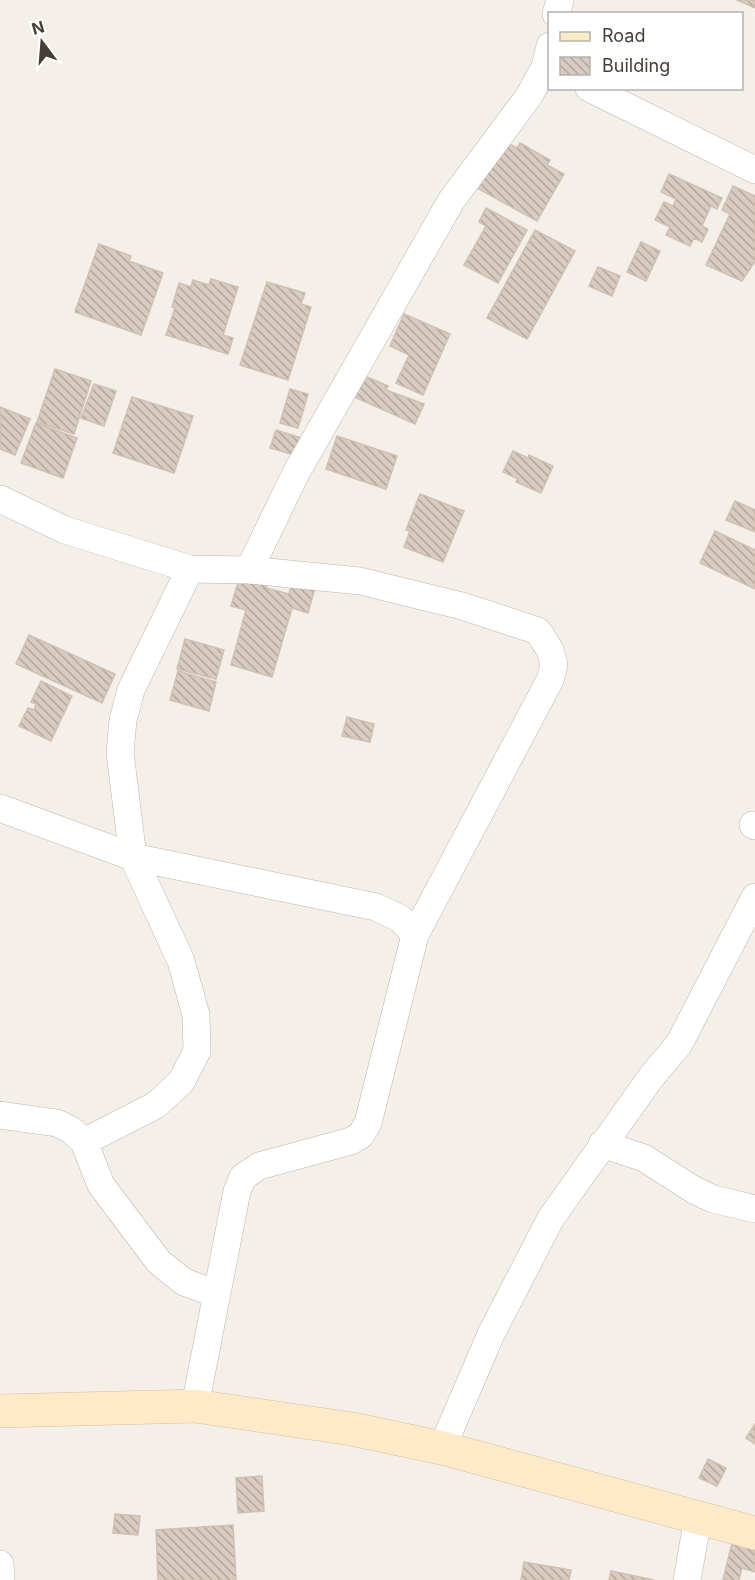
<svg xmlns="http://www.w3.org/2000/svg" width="755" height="1580" viewBox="0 0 755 1580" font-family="Inter,sans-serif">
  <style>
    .building { fill: url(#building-back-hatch); stroke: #d0c0b1; stroke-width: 1.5 }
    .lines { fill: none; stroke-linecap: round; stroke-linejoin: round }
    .street-casing { stroke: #bfb5ab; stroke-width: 28 }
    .secondary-casing { stroke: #d6be9c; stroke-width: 34 }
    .street { stroke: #fff; stroke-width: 27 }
    .secondary { stroke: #feeac9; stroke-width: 33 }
  </style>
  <defs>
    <pattern id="building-back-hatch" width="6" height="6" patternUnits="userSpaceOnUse" patternTransform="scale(1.5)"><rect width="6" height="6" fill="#d8ccc1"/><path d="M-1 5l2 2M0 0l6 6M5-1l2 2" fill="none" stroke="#b1a79e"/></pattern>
  </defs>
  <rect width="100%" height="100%" fill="#f4efe9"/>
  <path class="building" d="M 737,0 L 755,0 L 755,8 Z
    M 504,141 L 517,148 L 520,143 L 550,160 L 547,165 L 564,174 L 537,221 L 477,188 Z
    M 669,174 L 722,198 L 717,209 L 711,206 L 702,226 L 708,229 L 702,242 L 694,238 L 690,246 L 666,235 L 670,227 L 655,220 L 664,202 L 673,206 L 676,199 L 661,192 Z
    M 733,186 L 755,196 L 755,261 L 742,281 L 706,265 L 730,214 L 722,210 Z
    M 486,208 L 527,230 L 498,283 L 464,265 L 486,226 L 479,222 Z
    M 535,230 L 575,251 L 527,339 L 487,318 Z
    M 641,242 L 660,251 L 646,281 L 627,272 Z
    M 99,244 L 131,256 L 129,261 L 163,273 L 141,335 L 75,312 Z
    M 598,267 L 620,276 L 612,296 L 589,286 Z
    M 211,279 L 238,287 L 223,335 L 233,338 L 228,354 L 166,335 L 175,308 L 172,307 L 179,283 L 191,287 L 193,280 L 209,285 Z
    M 267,282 L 305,293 L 301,304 L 311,307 L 288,380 L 240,365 Z
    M 404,314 L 450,334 L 423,395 L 396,383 L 409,355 L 390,346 Z
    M 55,369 L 91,381 L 74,434 L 37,422 Z
    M 362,375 L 388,386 L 386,390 L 424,404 L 415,424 L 352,396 Z
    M 94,384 L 116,391 L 104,426 L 81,418 Z
    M 290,389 L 308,394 L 298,428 L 280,423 Z
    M 132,397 L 193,416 L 174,473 L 113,453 Z
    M 0,407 L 30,419 L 15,455 L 0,449 Z
    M 36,423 L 77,438 L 63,478 L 21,463 Z
    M 276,430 L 301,438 L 295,455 L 270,448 Z
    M 337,436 L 397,456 L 386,489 L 326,469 Z
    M 513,451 L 528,458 L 529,455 L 553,466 L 541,493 L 516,482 L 518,479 L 503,472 Z
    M 420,494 L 464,511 L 443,562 L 404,547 L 410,531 L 406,530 Z
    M 735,501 L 755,510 L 755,532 L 726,520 Z
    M 715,531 L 755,550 L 755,589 L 700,563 Z
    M 241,572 L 268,579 L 266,588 L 289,594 L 292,582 L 315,588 L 308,613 L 292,608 L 272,677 L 231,665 L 246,610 L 231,606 Z
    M 29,635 L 115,674 L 102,703 L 16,664 Z
    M 185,639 L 224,650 L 216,679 L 177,669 Z
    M 178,671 L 216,682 L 209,711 L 170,700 Z
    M 41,681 L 72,696 L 51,741 L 19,726 L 28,708 L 34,710 L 36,704 L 31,702 Z
    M 347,717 L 374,724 L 370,742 L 342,736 Z
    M 755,1424 L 755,1444 L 746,1438 Z
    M 708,1459 L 726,1468 L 717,1486 L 699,1478 Z
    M 262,1476 L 264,1511 L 238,1513 L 236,1478 Z
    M 115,1514 L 140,1516 L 138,1535 L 113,1533 Z
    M 233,1525 L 236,1580 L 158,1580 L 156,1530 Z
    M 732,1543 L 755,1548 L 755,1572 L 742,1568 L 739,1580 L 723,1580 Z
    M 524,1562 L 571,1570 L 569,1580 L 521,1580 Z
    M 611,1571 L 654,1580 L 609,1580 Z"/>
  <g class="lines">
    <defs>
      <path id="street" d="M 556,14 L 560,0
        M 589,88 L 755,170
        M 0,499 L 65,530 L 190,569 L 249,570 L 360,581 L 462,606 L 538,631 L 550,650 L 554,665 L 550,680 L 415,935 L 368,1123 L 361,1135 L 351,1141 L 259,1166 L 243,1177 L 237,1191 L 195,1406
        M 249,570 L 296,473 L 451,201 L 529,96 L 545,67 L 550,46
        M 0,808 L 133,857 L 376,907 L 401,919 L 415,935
        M 753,825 L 755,826
        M 0,1115 L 57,1123 L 71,1130 L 84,1142 L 101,1185 L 159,1262 L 184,1282 L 217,1294
        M 84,1142 L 156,1105 L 181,1082 L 197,1051 L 196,1015 L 181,961 L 133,857 L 120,753 L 123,720 L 131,690 L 190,569
        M 602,1144 L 644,1158 L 694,1190 L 713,1199 L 755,1209
        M 442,1448 L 491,1334 L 551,1218 L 652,1076 L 679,1044 L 755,897
        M 0,1564 L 1,1580
        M 687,1580 L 698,1518"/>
      <path id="secondary" d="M 0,1411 L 195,1406 L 352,1429 L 442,1448 L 755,1533"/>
    </defs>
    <use href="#street" class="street-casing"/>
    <use href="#secondary" class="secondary-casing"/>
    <use href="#street" class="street"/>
    <use href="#secondary" class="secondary"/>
  </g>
  <rect x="548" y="12" width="195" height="78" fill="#ffffff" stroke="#b5b2af" stroke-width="1.5"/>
  <rect x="560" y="32" width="30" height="9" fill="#feeac9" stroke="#b5b2af" stroke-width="1.5"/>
  <text x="602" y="42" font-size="18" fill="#473f37">Road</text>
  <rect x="560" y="57" width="30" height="18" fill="url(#building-back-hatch)" stroke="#b5b2af" stroke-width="1.5"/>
  <text x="602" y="72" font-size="18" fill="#473f37">Building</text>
  <g transform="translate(42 42) rotate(344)" stroke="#ffffff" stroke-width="4.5" paint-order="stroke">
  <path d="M0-4.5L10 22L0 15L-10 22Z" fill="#473f37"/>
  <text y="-9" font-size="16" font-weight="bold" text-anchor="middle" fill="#473f37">N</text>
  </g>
</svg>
